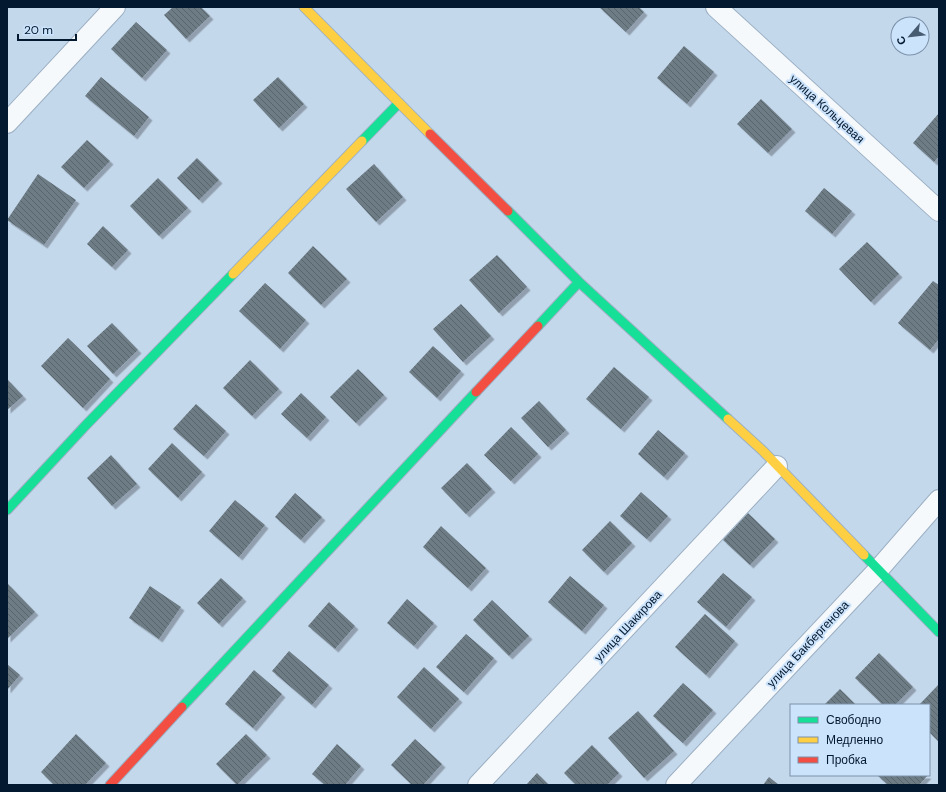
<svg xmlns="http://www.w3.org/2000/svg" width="946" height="792" viewBox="0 0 946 792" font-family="'DM Sans',sans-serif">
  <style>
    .building { fill: url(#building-back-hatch); filter: url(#shadow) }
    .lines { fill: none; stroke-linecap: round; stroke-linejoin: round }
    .street-casing { stroke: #9bafc3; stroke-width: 22 }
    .fast-casing { stroke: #9bafc3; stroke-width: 11 }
    .slow-casing { stroke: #9bafc3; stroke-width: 11 }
    .jam-casing { stroke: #9bafc3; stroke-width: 11 }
    .street { stroke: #f6f9fc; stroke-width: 20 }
    .fast { stroke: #16e098; stroke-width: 9 }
    .slow { stroke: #ffcf43; stroke-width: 9 }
    .jam { stroke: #f24e42; stroke-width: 9 }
    .labels { text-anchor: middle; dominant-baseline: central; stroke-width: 4; stroke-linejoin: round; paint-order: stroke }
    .street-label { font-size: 12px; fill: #03192f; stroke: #cce3fc }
  </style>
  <defs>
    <pattern id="building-back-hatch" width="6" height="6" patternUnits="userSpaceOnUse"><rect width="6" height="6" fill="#6e7c85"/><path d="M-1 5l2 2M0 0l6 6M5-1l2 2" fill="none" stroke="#58656d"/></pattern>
    <filter id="shadow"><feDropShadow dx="3.5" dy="3.5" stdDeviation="0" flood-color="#0004"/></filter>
  </defs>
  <rect width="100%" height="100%" fill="#c4d8ec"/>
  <path class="building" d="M 173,7 L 201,7 L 210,16 L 186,39 L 164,15 Z
    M 599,7 L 639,7 L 644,12 L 626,32 Z
    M 136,22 L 167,50 L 142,78 L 111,49 Z
    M 684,46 L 714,72 L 687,104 L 657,78 Z
    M 101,77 L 149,117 L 134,136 L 85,96 Z
    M 278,77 L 304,104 L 279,128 L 253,100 Z
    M 761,99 L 792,129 L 768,153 L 737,124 Z
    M 939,113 L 939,156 L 934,162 L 913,143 Z
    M 87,140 L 110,161 L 84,188 L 61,167 Z
    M 197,158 L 219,180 L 199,200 L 177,178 Z
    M 374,164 L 403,197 L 376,222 L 346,189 Z
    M 38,174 L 76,200 L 44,245 L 7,220 Z
    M 158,178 L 188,208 L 159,236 L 130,206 Z
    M 824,188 L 852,211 L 832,234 L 805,211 Z
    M 103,226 L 128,250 L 112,267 L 87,244 Z
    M 867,242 L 899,274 L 871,302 L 839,269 Z
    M 313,246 L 347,279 L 321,305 L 288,273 Z
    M 497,255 L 527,287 L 499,313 L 469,280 Z
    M 933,281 L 939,285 L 939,339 L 930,350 L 898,323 Z
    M 265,283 L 306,320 L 280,349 L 239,311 Z
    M 461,304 L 491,336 L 463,362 L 433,329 Z
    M 112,323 L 138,350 L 113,374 L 87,346 Z
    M 68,338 L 110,379 L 83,408 L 41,366 Z
    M 433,346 L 461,371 L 437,398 L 409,372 Z
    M 250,360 L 279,389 L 252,416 L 223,388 Z
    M 614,367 L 649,397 L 621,429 L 586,399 Z
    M 358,369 L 384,395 L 356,423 L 330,397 Z
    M 7,379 L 23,396 L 7,410 Z
    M 301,393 L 326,417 L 307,438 L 281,414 Z
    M 539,401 L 566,430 L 548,447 L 521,418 Z
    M 196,404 L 226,431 L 204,456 L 173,429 Z
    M 511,427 L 538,454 L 511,481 L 484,455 Z
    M 658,430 L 685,453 L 664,477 L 638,454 Z
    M 172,443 L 202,472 L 178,498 L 148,469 Z
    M 111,455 L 137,484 L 112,506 L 87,478 Z
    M 467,463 L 492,489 L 466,514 L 441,488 Z
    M 641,492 L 668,516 L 647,539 L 620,516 Z
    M 295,493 L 322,517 L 301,540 L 275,517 Z
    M 235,500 L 265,525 L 239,557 L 209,531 Z
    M 748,513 L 775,539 L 750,565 L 723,540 Z
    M 610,521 L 632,543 L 604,572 L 582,550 Z
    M 441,526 L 486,568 L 468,588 L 423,547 Z
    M 723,573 L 752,597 L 726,627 L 697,602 Z
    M 570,576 L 604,605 L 582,631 L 548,602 Z
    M 221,578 L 243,598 L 219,624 L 197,603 Z
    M 7,583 L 35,612 L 7,639 Z
    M 150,586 L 181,607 L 159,639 L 129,618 Z
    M 407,599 L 434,623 L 414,646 L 387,623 Z
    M 492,600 L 529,636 L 509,656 L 473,620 Z
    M 329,602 L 355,626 L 335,649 L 308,626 Z
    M 705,614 L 735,641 L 706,675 L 675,647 Z
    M 466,634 L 494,658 L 464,692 L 436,667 Z
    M 289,651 L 329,685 L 312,705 L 272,671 Z
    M 879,653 L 913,687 L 895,705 L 883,705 L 855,678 Z
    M 7,664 L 20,675 L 7,690 Z
    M 424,667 L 459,699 L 431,729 L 397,697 Z
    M 254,670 L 282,694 L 253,728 L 225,704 Z
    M 683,683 L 713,710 L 683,743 L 653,716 Z
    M 939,684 L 939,742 L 929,732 L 929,705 L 919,705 Z
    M 840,689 L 856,705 L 824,705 Z
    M 638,711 L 674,751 L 644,778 L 608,738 Z
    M 76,734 L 106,763 L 85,785 L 54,785 L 41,772 Z
    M 246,734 L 267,755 L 237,785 L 216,764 Z
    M 415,739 L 442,764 L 423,785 L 412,785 L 391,765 Z
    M 337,744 L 361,766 L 345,785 L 325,785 L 312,774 Z
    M 592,745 L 619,773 L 607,785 L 576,785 L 564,773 Z
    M 537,773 L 549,785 L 526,785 Z
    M 877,775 L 928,775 L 919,785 L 888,785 Z
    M 769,777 L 779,785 L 763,785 Z"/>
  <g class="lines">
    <defs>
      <path id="street" d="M 716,7 L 939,211
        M 7,123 L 115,7
        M 478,785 L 777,466
        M 676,785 L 878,570 L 939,500"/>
      <path id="fast" d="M 362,141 L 399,103
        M 508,211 L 579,282 L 728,419
        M 538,326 L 579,282
        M 7,510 L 86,425 L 233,274
        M 864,555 L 939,632
        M 182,707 L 476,392"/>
      <path id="slow" d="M 304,7 L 430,134
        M 233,274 L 362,141
        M 728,419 L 763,451 L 864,555"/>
      <path id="jam" d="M 430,134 L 508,211
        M 476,392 L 538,326
        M 110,785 L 182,707"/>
    </defs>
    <use href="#street" class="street-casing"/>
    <use href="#fast" class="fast-casing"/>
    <use href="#slow" class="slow-casing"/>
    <use href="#jam" class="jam-casing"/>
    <use href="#street" class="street"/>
    <use href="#fast" class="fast"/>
    <use href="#slow" class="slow"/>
    <use href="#jam" class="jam"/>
  </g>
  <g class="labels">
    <g class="street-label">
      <text transform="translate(827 109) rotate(42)">улица Кольцевая</text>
      <text transform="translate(628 626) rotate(-47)">улица Шакирова</text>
      <text transform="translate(808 644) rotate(-47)">улица Бакбергенова</text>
    </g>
  </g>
  <rect width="946" height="792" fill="none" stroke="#03192f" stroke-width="16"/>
  <rect x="790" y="704" width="140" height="72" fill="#cce3fc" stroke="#7c92aa"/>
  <rect x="798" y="717" width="20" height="6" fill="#16e098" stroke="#7c92aa"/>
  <text x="826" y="724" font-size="12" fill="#03192f">Свободно</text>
  <rect x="798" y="737" width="20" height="6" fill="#ffcf43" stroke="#7c92aa"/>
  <text x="826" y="744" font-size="12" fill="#03192f">Медленно</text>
  <rect x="798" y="757" width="20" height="6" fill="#f24e42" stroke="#7c92aa"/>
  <text x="826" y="764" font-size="12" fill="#03192f">Пробка</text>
  <g transform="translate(910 36) rotate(242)"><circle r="19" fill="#cce3fc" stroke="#7c92aa"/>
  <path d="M0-3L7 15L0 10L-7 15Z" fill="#475c71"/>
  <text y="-6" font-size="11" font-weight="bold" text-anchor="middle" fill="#03192f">С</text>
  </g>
  <path d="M18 34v6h58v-6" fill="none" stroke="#03192f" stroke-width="2"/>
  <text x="24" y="34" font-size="12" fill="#03192f" stroke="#cce3fc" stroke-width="3" paint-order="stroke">20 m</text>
</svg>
